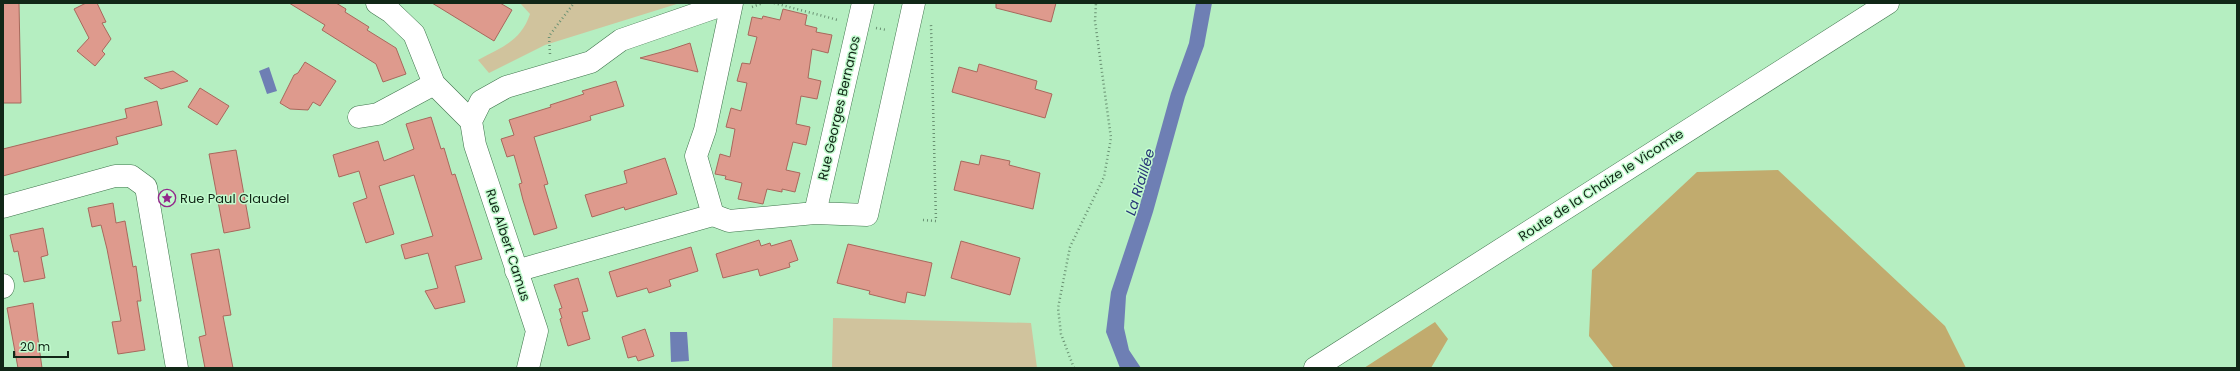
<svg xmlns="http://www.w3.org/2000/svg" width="2240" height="371" viewBox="0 0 2240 371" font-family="Poppins,sans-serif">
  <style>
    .green { fill: #d0c39d }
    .forest { fill: #c1ab6e }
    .water { fill: #6e7fb4 }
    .building { fill: #de9a8d; stroke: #a8685c }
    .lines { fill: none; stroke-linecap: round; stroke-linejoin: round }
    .minor-casing { stroke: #3f744c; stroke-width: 23 }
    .major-casing { stroke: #3f744c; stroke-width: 23 }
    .path { stroke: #699172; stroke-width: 2.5; stroke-dasharray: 1 3; stroke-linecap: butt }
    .minor { stroke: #fff; stroke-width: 22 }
    .major { stroke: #fff; stroke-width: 22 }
    .labels { text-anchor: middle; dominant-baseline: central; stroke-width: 3; stroke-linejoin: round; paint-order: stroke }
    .street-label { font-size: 13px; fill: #112717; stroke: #c2fbce }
    .poi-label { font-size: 13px; fill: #112717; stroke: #c2fbce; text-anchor: start }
    .water-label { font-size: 14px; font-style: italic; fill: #273577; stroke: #c2fbce }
  </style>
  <rect width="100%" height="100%" fill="#b5eec1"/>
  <path class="green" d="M 520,3 L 680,3 L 545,45 L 489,73 L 478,60 C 502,47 521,41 530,14 Z
    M 833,318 L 1031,323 L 1037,368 L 832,368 Z"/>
  <path class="forest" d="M 1778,170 L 1945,326 L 1966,368 L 1614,368 L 1589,336 L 1592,270 L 1697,172 Z
    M 1435,322 L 1448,339 L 1431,368 L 1364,368 Z"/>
  <path class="water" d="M 1196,3 L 1212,3 L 1204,46 L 1185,97 L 1153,212 L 1126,296 L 1124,328 L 1129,350 L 1141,368 L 1120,368 L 1106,332 L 1111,292 L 1139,208 L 1171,93 L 1189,43 Z
    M 269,67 L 277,91 L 267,94 L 259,71 Z
    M 670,332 L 687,332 L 689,361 L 671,362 Z"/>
  <path class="building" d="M 3,3 L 19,3 L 21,103 L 3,103 Z
    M 86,3 L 97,3 L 106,22 L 102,23 L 111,39 L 102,51 L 105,54 L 95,66 L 77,51 L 89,38 L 74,9 Z
    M 289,3 L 336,3 L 346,9 L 345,12 L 369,27 L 367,30 L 396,48 L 406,74 L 383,82 L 376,64 L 322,30 L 325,25 Z
    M 432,3 L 500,3 L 512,10 L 494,41 Z
    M 996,3 L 1056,3 L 1051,22 L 996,8 Z
    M 783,9 L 807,15 L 805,25 L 817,28 L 816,32 L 832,35 L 828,53 L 812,49 L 808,78 L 821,81 L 817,99 L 801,96 L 796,124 L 810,127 L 806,145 L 793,142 L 786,170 L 800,173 L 795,192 L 782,189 L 782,192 L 767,189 L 763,204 L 738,199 L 742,183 L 725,179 L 726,176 L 715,174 L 720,154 L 730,157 L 735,129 L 726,127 L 731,108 L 741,111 L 747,83 L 737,81 L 742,63 L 750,64 L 757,37 L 748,35 L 752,17 L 762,19 L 763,16 L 780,20 Z
    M 690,43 L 698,72 L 640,58 L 669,50 Z
    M 305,62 L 336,81 L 320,106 L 313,102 L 308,110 L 290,109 L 280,103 L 294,75 L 298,73 Z
    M 979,64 L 1037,81 L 1035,89 L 1052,94 L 1045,118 L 952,92 L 959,67 L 977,72 Z
    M 173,71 L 188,81 L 161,89 L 144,78 Z
    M 616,81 L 624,106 L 590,116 L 591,120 L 534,137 L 548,184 L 544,185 L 557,228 L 534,235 L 523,200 L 519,184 L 522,183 L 514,155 L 507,157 L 501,139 L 514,135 L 509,120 L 551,107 L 550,105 L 584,94 L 582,91 Z
    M 200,88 L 229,106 L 217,125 L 188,107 Z
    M 157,101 L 162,125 L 116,137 L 118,144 L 3,176 L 3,149 L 127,118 L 125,109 Z
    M 431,117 L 441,149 L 444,148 L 452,175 L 455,174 L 482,259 L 455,266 L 465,302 L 435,309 L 425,291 L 438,288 L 428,253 L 405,259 L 401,245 L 433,236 L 414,175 L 379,186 L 394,234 L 366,243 L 353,203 L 367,198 L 359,171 L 339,177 L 333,155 L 378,141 L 384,161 L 414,149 L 406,124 Z
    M 236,150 L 250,228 L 224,233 L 209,154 Z
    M 981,155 L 1010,161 L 1009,165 L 1040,173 L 1033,209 L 954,190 L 961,161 L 979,165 Z
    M 665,158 L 677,194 L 625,210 L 624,207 L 592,217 L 585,195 L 627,183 L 624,171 Z
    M 113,203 L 116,223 L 125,221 L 133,267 L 136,266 L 141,301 L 137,301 L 145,350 L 118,354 L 112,322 L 121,321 L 107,249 L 101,225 L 92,227 L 88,208 Z
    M 43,228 L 48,255 L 41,257 L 45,278 L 24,282 L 18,251 L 14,252 L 10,235 Z
    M 759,240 L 761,246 L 770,243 L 771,246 L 791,240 L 798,260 L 789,263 L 790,267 L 760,276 L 758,269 L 723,278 L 716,254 Z
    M 961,241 L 1020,258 L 1010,295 L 951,278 Z
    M 848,244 L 932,263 L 925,296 L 907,292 L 905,303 L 869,294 L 870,291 L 837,283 Z
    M 691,247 L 698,271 L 669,280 L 671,286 L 649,293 L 647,288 L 617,297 L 609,272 Z
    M 219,249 L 231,315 L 223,316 L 233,368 L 205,368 L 199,337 L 206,335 L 191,254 Z
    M 578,278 L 588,311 L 582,312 L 590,339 L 568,346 L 560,319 L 562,318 L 559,309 L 562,308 L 554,285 Z
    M 33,303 L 42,368 L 18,368 L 7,308 Z
    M 645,329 L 654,356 L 638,361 L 636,356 L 628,358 L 622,337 Z"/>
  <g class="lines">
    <defs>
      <path id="minor" d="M 377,3 L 391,12 L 414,34 L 434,84 L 471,121
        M 359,117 L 378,114 L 434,84
        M 471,121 L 481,101 L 506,87 L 591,62 L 621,40 L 728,3
        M 471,121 L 475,145 L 537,331 L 528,368
        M 3,207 L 115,176 L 131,176 L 146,187 L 177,368
        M 815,213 L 863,3
        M 713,215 L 729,221 L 815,213 L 867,215 L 914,3
        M 516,271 L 713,215 L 696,156 L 705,130 L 732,3
        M 3,285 L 3,287"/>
      <path id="major" d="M 1315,368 L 1888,3"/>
    </defs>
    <use href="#minor" class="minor-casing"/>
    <use href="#major" class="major-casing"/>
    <path class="path" d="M 774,3 L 838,20
      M 752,7 L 763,3
      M 876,28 L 887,30
      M 550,54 L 549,36 L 574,3
      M 923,220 L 936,221 L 931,25
      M 1074,368 L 1061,334 L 1058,308 L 1070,247 L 1104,177 L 1111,138 L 1095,21 L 1096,3"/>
    <use href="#minor" class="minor"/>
    <use href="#major" class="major"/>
  </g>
  <defs>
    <symbol id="sight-ring" viewBox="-11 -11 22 22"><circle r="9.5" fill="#c2fbce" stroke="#92288b" stroke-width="1.5"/><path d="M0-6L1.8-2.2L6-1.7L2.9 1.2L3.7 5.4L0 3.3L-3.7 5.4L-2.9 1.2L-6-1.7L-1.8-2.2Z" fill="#92288b"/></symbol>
  </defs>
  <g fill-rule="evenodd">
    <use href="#sight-ring" x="157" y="188" width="20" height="20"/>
  </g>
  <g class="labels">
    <g class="street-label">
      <text transform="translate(839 108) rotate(-77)">Rue Georges Bernanos</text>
      <text transform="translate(1601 185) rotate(-33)">Route de la Chaize le Vicomte</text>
      <text transform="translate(508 245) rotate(72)">Rue Albert Camus</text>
    </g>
    <g class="poi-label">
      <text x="180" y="198">Rue Paul Claudel</text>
    </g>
    <g class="water-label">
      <text transform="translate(1140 182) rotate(-73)">La Riaillée</text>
    </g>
  </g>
  <rect width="2240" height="371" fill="none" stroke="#112717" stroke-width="8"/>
  <path d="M14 351v6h54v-6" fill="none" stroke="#112717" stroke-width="2"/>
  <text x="20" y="351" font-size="12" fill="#112717" stroke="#c2fbce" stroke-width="3" paint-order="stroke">20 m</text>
</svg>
